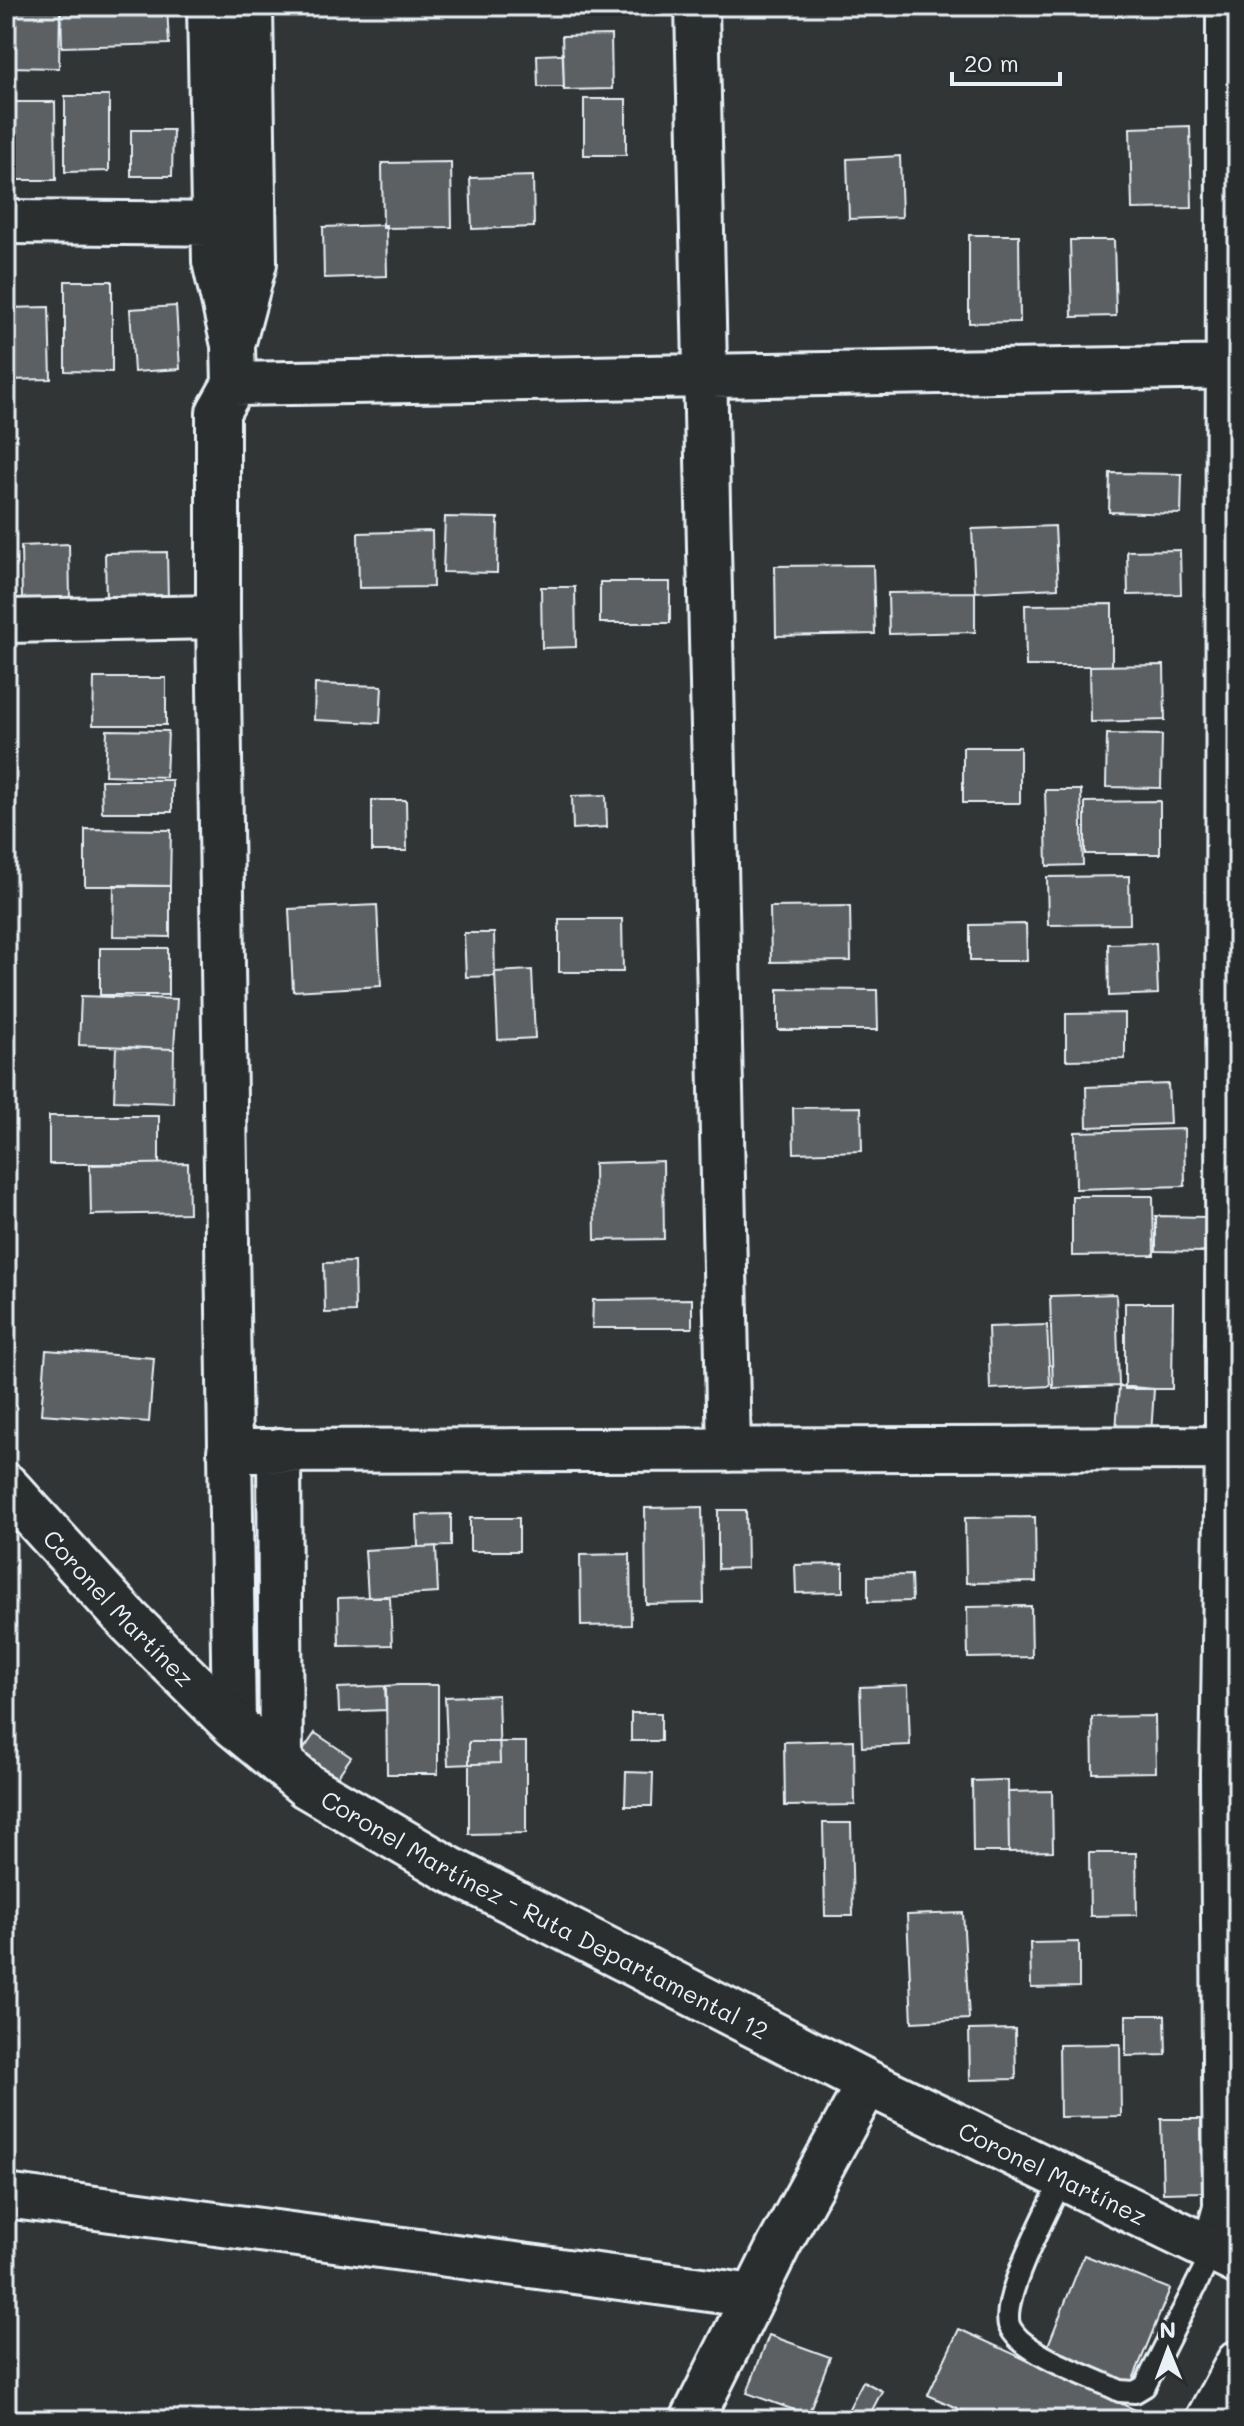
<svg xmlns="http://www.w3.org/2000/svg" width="1244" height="2426" viewBox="0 0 1244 2426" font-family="Mali,sans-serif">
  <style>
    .green { fill: #494d4f; stroke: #989fa4; stroke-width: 2 }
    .building { fill: #5c6063; stroke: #e8f1f8; stroke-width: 2 }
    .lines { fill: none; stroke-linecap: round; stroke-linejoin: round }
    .lane-casing { stroke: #e8f1f8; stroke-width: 26 }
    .street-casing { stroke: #e8f1f8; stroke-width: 48 }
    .secondary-casing { stroke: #e8f1f8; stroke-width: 50 }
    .lane { stroke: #2a2d2e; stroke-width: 20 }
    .street { stroke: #2a2d2e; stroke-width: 42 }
    .secondary { stroke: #2a2d2e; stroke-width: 44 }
    .labels { text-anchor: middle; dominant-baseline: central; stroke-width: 6; stroke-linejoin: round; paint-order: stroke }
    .street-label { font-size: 24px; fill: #e8f1f8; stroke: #2a2d2e }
  </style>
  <rect width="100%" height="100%" fill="#323536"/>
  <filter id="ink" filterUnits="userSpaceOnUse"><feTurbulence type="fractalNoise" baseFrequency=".0125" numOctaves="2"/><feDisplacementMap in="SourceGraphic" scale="16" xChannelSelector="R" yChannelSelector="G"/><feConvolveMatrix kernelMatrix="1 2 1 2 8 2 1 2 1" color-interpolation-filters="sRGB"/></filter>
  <g filter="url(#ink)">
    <path class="green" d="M 253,1484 L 261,1484 L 261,1682 L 254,1682 L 249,1486 Z"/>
    <path class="building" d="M 6,6 L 60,6 L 59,68 L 6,67 Z
      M 61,6 L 167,6 L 169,44 L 62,47 Z
      M 611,35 L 612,89 L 564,90 L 562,36 Z
      M 563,54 L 564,87 L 538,87 L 537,55 Z
      M 65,96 L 109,96 L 109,171 L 65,172 Z
      M 584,99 L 626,99 L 626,155 L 584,155 Z
      M 6,102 L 55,102 L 56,180 L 6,180 Z
      M 1190,126 L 1192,208 L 1132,209 L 1130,128 Z
      M 131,130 L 173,130 L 172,176 L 131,176 Z
      M 900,156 L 902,217 L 849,219 L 847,159 Z
      M 451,162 L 452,227 L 383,228 L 382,163 Z
      M 533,176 L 534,227 L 472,229 L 470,178 Z
      M 386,225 L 387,276 L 324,278 L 323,227 Z
      M 969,235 L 1019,235 L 1020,322 L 969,323 Z
      M 1070,240 L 1114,240 L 1116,316 L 1072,317 Z
      M 65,281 L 112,281 L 112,372 L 65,371 Z
      M 176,306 L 180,369 L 134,372 L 130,309 Z
      M 49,307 L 51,379 L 6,380 L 6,308 Z
      M 1110,473 L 1182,474 L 1181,514 L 1109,512 Z
      M 445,517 L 498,518 L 497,573 L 443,572 Z
      M 1055,526 L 1058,588 L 975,592 L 972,529 Z
      M 432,531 L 433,587 L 359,588 L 358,533 Z
      M 69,544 L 70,599 L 22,600 L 21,546 Z
      M 1180,550 L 1181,594 L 1128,595 L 1127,551 Z
      M 167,552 L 168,600 L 106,601 L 105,553 Z
      M 873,565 L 875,634 L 776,636 L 775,566 Z
      M 600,582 L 670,582 L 670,623 L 600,623 Z
      M 541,587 L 575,587 L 576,647 L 542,648 Z
      M 975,592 L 975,632 L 889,634 L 888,593 Z
      M 1112,604 L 1112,666 L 1026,666 L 1025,605 Z
      M 1164,665 L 1165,720 L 1091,722 L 1090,666 Z
      M 94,678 L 166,678 L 166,725 L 93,725 Z
      M 315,684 L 382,686 L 380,723 L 314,720 Z
      M 107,730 L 168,731 L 166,777 L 105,775 Z
      M 1107,734 L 1162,735 L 1161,788 L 1106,787 Z
      M 963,747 L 1020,747 L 1020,803 L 963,803 Z
      M 101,780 L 172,780 L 172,812 L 102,812 Z
      M 1045,790 L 1081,790 L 1083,865 L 1047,866 Z
      M 606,795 L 607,827 L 573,829 L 572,796 Z
      M 372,800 L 406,800 L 407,851 L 372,851 Z
      M 1160,801 L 1160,854 L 1085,854 L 1085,802 Z
      M 85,829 L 171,830 L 170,886 L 85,886 Z
      M 1129,876 L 1130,924 L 1048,925 L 1047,877 Z
      M 114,885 L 170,886 L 170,937 L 113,936 Z
      M 377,905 L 381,986 L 293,991 L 289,909 Z
      M 850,906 L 851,961 L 771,962 L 770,907 Z
      M 559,919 L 622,919 L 623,972 L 559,972 Z
      M 1026,924 L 1027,961 L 970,961 L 970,925 Z
      M 464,933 L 494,933 L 495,976 L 466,977 Z
      M 1156,943 L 1158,994 L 1109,996 L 1108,944 Z
      M 100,948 L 168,948 L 168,995 L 100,995 Z
      M 532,970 L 535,1038 L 498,1040 L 495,972 Z
      M 778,989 L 877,990 L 878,1030 L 778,1030 Z
      M 81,996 L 177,999 L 174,1049 L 79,1045 Z
      M 1125,1013 L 1125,1059 L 1066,1060 L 1066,1014 Z
      M 116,1047 L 174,1049 L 173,1103 L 114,1101 Z
      M 1168,1084 L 1170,1124 L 1087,1127 L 1086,1087 Z
      M 861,1107 L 862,1151 L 794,1153 L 793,1108 Z
      M 49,1116 L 159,1116 L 159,1164 L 49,1164 Z
      M 1184,1129 L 1185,1186 L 1076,1189 L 1075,1132 Z
      M 663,1161 L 664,1239 L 595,1240 L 594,1163 Z
      M 188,1163 L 189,1213 L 91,1215 L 90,1165 Z
      M 1072,1196 L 1153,1196 L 1154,1255 L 1072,1256 Z
      M 1156,1216 L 1205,1217 L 1204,1252 L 1156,1251 Z
      M 354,1262 L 355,1312 L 325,1313 L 324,1263 Z
      M 1116,1294 L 1119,1386 L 1053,1388 L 1050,1296 Z
      M 692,1299 L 692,1328 L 592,1328 L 593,1300 Z
      M 1125,1303 L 1173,1303 L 1172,1389 L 1125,1389 Z
      M 1047,1325 L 1050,1386 L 990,1389 L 988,1327 Z
      M 46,1350 L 154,1358 L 149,1422 L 41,1414 Z
      M 1119,1386 L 1154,1389 L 1151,1434 L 1116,1432 Z
      M 702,1507 L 704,1603 L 646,1604 L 645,1508 Z
      M 718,1510 L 746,1510 L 747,1568 L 718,1569 Z
      M 451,1514 L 451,1546 L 418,1547 L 417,1515 Z
      M 1035,1517 L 1036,1582 L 966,1583 L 965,1518 Z
      M 470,1518 L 519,1518 L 519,1551 L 470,1551 Z
      M 436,1546 L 438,1593 L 368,1597 L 365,1550 Z
      M 630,1554 L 631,1625 L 581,1626 L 580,1555 Z
      M 843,1564 L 843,1592 L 796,1593 L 795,1565 Z
      M 911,1575 L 912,1601 L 868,1602 L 868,1576 Z
      M 368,1597 L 390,1597 L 392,1645 L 339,1646 L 338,1598 Z
      M 1031,1606 L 1032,1657 L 968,1658 L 967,1607 Z
      M 399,1685 L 438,1685 L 438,1774 L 387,1774 L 386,1686 Z
      M 908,1685 L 910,1745 L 862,1747 L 860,1687 Z
      M 385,1686 L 386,1710 L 339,1712 L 338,1688 Z
      M 498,1695 L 500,1763 L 448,1765 L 445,1697 Z
      M 631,1713 L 661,1713 L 661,1741 L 631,1741 Z
      M 1155,1716 L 1156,1772 L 1093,1773 L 1092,1717 Z
      M 315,1733 L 351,1757 L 333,1783 L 298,1758 Z
      M 854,1740 L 855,1805 L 785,1806 L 784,1742 Z
      M 469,1742 L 526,1742 L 526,1833 L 469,1834 Z
      M 626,1772 L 653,1773 L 652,1806 L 625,1806 Z
      M 1002,1780 L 1008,1780 L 1009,1852 L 973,1852 L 972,1781 Z
      M 1052,1791 L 1053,1851 L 1009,1852 L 1008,1792 Z
      M 823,1823 L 851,1823 L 853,1916 L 825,1916 Z
      M 1089,1853 L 1136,1853 L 1137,1915 L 1090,1916 Z
      M 963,1913 L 969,2019 L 912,2022 L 907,1915 Z
      M 1079,1942 L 1079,1987 L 1031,1988 L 1030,1943 Z
      M 1126,2015 L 1165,2015 L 1166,2055 L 1126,2056 Z
      M 1015,2029 L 1016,2079 L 970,2080 L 969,2030 Z
      M 1120,2044 L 1121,2116 L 1060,2117 L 1059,2045 Z
      M 1161,2119 L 1201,2119 L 1202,2192 L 1163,2193 Z
      M 1084,2255 L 1170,2289 L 1130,2387 L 1045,2353 Z
      M 959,2329 L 1157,2420 L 983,2420 L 928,2395 Z
      M 769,2335 L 830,2357 L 808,2415 L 747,2393 Z
      M 863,2381 L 882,2391 L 867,2420 L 843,2420 Z"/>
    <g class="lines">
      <defs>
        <path id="lane" d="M 1062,2179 C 1049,2209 1001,2296 1009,2325 C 1011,2330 1016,2336 1020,2340 C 1045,2362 1090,2376 1120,2391 L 1135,2392 L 1145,2386 L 1213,2251"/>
        <path id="street" d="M 209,6 L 214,261 L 233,345 L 234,384 L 218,412 L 218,617 L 234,1725
          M 697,6 L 729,1450
          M 6,222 L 241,224
          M 235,338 L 255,263 L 251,6
          M 234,384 L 1238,367
          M 6,621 L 218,617
          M 279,1450 L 281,1765
          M 229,1451 L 1238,1448
          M 6,2196 L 754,2296
          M 1213,2251 L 1225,2208 L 1222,1774 L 1227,1448 L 1228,6
          M 692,2420 L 779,2245 L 868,2083
          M 1207,2420 L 1238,2362"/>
        <g id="secondary">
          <path id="s1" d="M 6,1486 L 128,1620 L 234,1725 L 307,1786 L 449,1869 L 868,2083 L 1238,2262"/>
        </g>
      </defs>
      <use href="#lane" class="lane-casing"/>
      <use href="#street" class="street-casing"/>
      <use href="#secondary" class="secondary-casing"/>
      <use href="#lane" class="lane"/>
      <use href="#street" class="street"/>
      <use href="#secondary" class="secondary"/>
    </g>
  </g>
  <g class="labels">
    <g class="street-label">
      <text stroke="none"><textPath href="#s1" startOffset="166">Coronel Martínez</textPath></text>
      <text stroke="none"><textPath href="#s1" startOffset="696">Coronel Martínez - Ruta Departamental 12</textPath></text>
      <text stroke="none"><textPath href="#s1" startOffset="1266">Coronel Martínez</textPath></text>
    </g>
  </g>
  <rect width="1244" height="2426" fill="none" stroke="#2a2d2e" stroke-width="32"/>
  <rect x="16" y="16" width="1212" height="2394" fill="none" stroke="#e8f1f8" stroke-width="3" filter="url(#ink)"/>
  <g transform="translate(1168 2350) rotate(359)" stroke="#2a2d2e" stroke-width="6" paint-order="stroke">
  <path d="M0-6L14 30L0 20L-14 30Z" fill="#e8f1f8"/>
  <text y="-12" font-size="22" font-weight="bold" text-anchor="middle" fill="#e8f1f8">N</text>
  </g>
  <path d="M952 72v12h108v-12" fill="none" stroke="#e8f1f8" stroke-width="4"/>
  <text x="964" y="72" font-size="24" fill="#e8f1f8" stroke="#2a2d2e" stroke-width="6" paint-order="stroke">20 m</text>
</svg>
